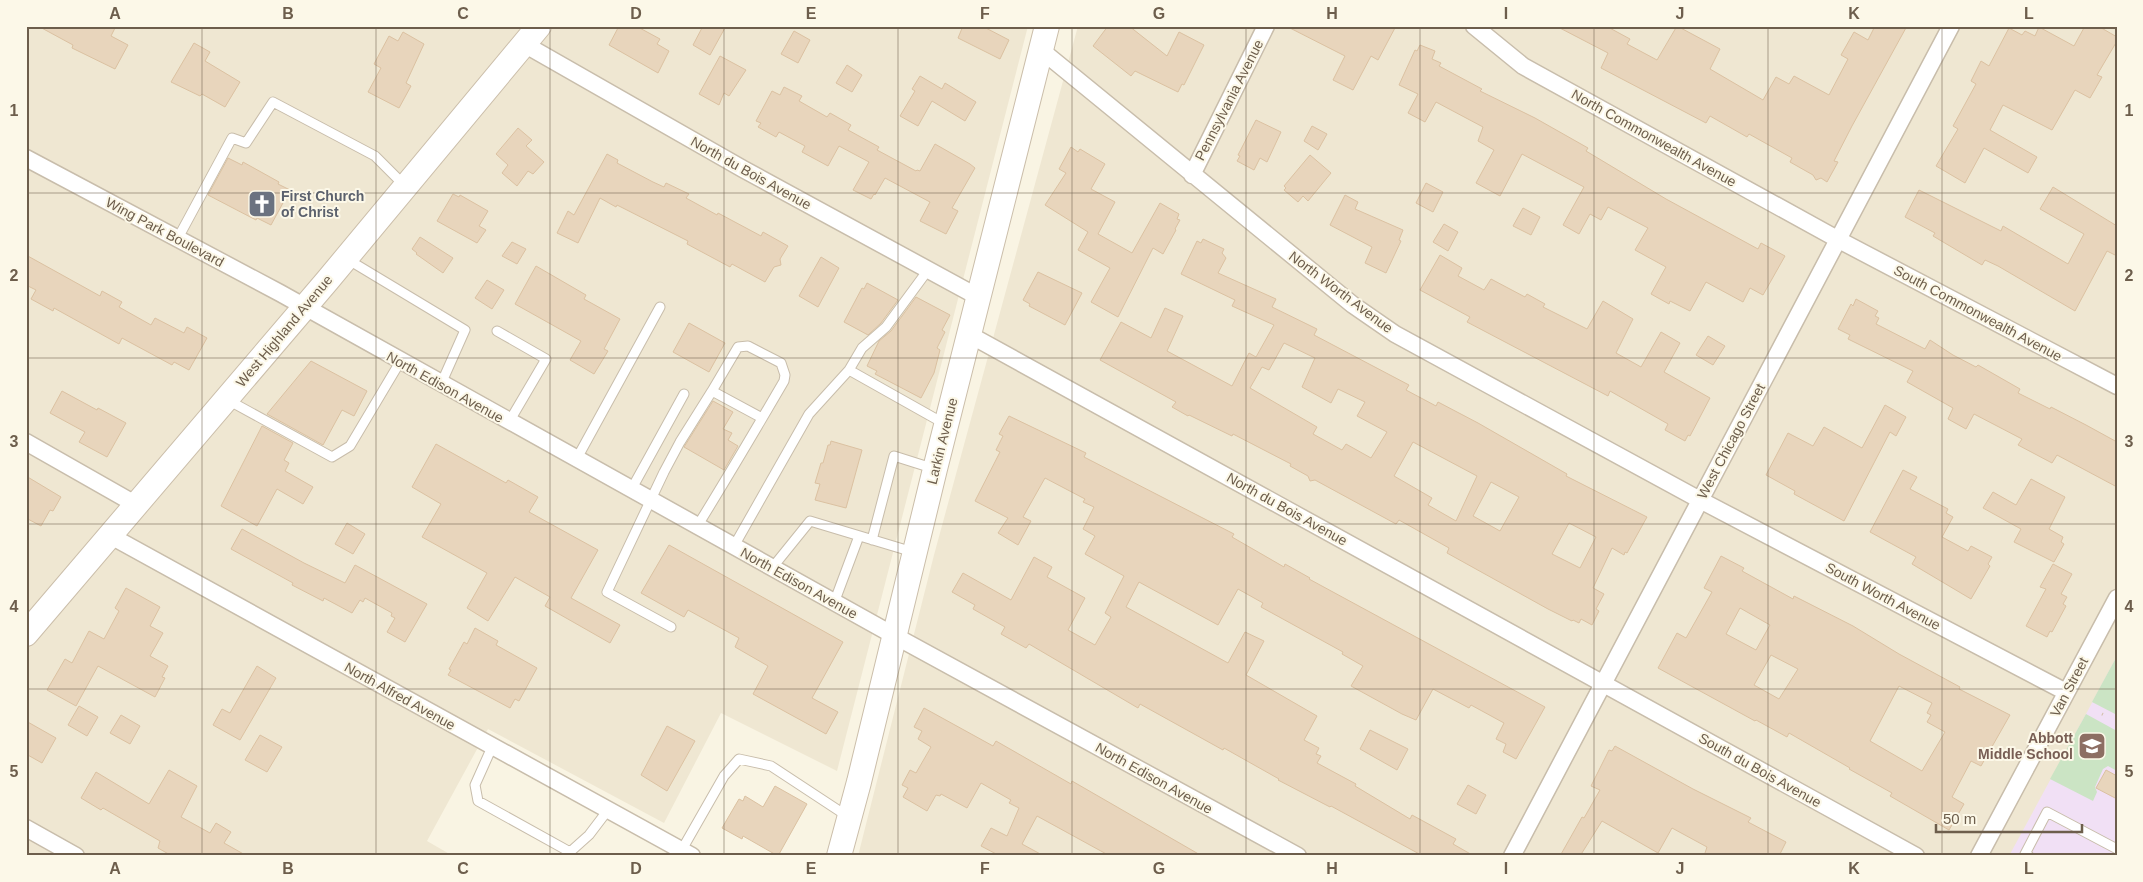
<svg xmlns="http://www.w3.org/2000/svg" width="2143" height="882" viewBox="0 0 2143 882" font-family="Helvetica,sans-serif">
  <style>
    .residential { fill: #efe7d2 }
    .education { fill: #f1e0f5 }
    .green { fill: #cbe4c4 }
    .building { fill: #e8d5bc; stroke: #dbc1a1; fill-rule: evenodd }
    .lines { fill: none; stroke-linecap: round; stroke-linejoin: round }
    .service-casing { stroke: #c8bdab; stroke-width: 11 }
    .minor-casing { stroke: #c8bdab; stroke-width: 19 }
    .secondary-casing { stroke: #cbbeaa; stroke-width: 26 }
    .path { stroke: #cfbba2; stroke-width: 3; stroke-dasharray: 1 4; stroke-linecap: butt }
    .service { stroke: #fff; stroke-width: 9 }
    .minor { stroke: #fff; stroke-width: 16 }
    .secondary { stroke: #fff; stroke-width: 24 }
    .grid { fill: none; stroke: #6d5e4c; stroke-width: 1; stroke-opacity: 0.55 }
    .labels { text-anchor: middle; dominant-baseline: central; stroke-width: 4; stroke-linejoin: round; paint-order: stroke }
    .street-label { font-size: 14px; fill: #6d5e4c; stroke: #fcf8e8 }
    .worship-label { font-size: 14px; font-weight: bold; fill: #5b616d; stroke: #fcf8e8; text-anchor: start }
    .education-label { font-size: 14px; font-weight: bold; fill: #785e54; stroke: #fcf8e8; text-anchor: end }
    .neatline { fill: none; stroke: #6d5e4c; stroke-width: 2 }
    .grid-label { font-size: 16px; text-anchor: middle; font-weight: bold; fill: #6d5e4c }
  </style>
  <rect width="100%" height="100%" fill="#f9f4e3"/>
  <path class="residential" d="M 26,26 L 1028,26 L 837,771 L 721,713 L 664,823 L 488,729 L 427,841 L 453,856 L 26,856 Z
    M 1078,26 L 2117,26 L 2117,856 L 858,856 L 934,555 Z"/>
  <path class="education" d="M 2117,656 L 2117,856 L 2009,856 L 2086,714 Z"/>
  <path class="green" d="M 2117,656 L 2117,715 L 2092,702 Z
    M 2086,714 L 2117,731 L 2117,771 L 2108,766 L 2103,769 L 2095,787 L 2097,792 L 2093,801 L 2050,779 Z"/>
  <path class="building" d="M 38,26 L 116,26 L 111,36 L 128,45 L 115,69 L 72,48 L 73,45 Z
    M 619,26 L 636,26 L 660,39 L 657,44 L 669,51 L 658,73 L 609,45 Z
    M 703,26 L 726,26 L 710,55 L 693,45 Z
    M 963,26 L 982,26 L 1009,40 L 1000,59 L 958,38 Z
    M 1108,26 L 1129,26 L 1167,56 L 1179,32 L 1204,45 L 1184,85 L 1182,84 L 1178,92 L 1135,71 L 1131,76 L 1093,46 Z
    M 1286,26 L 1396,26 L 1378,60 L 1371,56 L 1353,90 L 1333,80 L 1345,56 Z
    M 1556,26 L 1606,26 L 1630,39 L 1627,44 L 1657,60 L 1677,26 L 1720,49 L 1710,69 L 1763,100 L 1776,77 L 1789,84 L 1794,76 L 1829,95 L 1848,59 L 1841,55 L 1854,32 L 1868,40 L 1875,26 L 1907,26 L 1852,126 L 1834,161 L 1838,162 L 1827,182 L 1821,178 L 1816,180 L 1813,175 L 1790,162 L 1792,158 L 1749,134 L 1747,137 L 1710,116 L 1706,123 L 1601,68 L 1608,53 Z
    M 2085,26 L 2098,26 L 2117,37 L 2117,41 L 2097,75 L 2102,77 L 2090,98 L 2075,90 L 2052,130 L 2003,105 L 1990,130 L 2037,157 L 2028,173 L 1984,148 L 1965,183 L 1936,166 L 1958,129 L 1953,126 L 1976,84 L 1971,81 L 1981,61 L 1989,66 L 2009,28 L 2022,35 L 2025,31 L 2035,36 L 2039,27 L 2074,46 Z
    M 794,31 L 810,40 L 798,63 L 781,54 Z
    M 403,32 L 424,44 L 406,83 L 411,86 L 399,108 L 368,92 L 381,68 L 374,64 L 389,36 L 398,41 Z
    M 194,43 L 210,52 L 205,61 L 240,82 L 225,107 L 202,94 L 200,96 L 171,82 Z
    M 1420,45 L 1435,51 L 1432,59 L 1441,63 L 1439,66 L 1482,89 L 1480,91 L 1535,118 L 1588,148 L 1586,151 L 1666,199 L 1758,249 L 1761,243 L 1785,256 L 1763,295 L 1750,288 L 1743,302 L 1706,282 L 1690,311 L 1670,301 L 1669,304 L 1651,294 L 1666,267 L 1635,250 L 1648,228 L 1608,207 L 1601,220 L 1590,214 L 1579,234 L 1563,225 L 1584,187 L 1522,154 L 1500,196 L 1476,183 L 1494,150 L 1478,141 L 1483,127 L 1436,102 L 1425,122 L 1408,113 L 1418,94 L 1399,85 L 1415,50 L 1417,51 Z
    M 720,56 L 746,70 L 729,96 L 724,93 L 719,105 L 699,94 Z
    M 847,65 L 862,75 L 852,92 L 836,83 Z
    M 920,76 L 942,89 L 945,83 L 976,102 L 965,121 L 932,101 L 918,126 L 900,116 L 915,91 L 912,89 Z
    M 784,87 L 802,96 L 799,101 L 827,117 L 830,113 L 851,125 L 848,130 L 879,147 L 877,150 L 916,171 L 917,170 L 920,171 L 935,144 L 970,164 L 975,168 L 952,208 L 958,211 L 946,234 L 920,221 L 930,202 L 885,178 L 875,195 L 874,194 L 871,199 L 853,190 L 869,162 L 839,146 L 828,166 L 802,152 L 805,146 L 779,132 L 776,137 L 758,127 L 761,123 L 756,121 L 772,91 L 780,95 Z
    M 1256,120 L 1281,132 L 1267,162 L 1260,158 L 1254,170 L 1237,161 L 1240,156 L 1238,155 Z
    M 1312,126 L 1327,134 L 1318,150 L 1304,141 Z
    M 518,128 L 532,140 L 526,146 L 544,162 L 533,174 L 528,171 L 517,186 L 502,173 L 508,165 L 496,154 Z
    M 1071,147 L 1078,152 L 1080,149 L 1105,164 L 1091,189 L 1115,202 L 1098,234 L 1132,253 L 1160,203 L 1179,214 L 1177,219 L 1180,220 L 1175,229 L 1176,230 L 1163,254 L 1153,248 L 1118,317 L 1091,302 L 1110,268 L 1078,250 L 1088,232 L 1045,205 L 1066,173 L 1059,169 Z
    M 607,154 L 618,160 L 617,163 L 653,182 L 664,187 L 666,183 L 689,194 L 686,198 L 717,215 L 718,213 L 761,236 L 763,232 L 788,246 L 780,259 L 781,265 L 774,267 L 765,282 L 732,264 L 730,267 L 687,244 L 688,241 L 617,205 L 616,207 L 600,198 L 578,243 L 557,233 L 568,211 L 574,215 Z
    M 1310,155 L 1331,173 L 1308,201 L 1303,196 L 1298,202 L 1284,190 L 1286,188 L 1284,186 Z
    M 228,158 L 242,165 L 243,162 L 279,182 L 278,184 L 290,190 L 271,225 L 257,218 L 256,220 L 208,195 Z
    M 1426,183 L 1443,192 L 1433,212 L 1416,203 Z
    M 2053,187 L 2117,226 L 2117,256 L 2107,251 L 2075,311 L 1998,266 L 1985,260 L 1982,265 L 1933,236 L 1935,233 L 1905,217 L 1919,190 L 2001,231 L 2003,226 L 2068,264 L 2084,234 L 2040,209 Z
    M 453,194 L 459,197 L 460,195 L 488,211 L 479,226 L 486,230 L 477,243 L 437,221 Z
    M 1345,195 L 1358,202 L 1355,209 L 1403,230 L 1399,240 L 1401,241 L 1386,273 L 1365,263 L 1372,247 L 1330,225 Z
    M 1523,208 L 1540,217 L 1531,235 L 1513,226 Z
    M 1444,224 L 1458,232 L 1448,251 L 1433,242 Z
    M 420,237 L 453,258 L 443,273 L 416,254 L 417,253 L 412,249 Z
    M 1203,239 L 1224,249 L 1222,253 L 1226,258 L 1218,273 L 1276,299 L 1272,307 L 1317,329 L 1314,335 L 1409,385 L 1406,390 L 1436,406 L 1438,402 L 1478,423 L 1567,474 L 1566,476 L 1647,517 L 1627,553 L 1625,552 L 1624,555 L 1612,548 L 1593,588 L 1604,594 L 1596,609 L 1599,611 L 1592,625 L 1581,619 L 1579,623 L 1573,620 L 1572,621 L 1548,609 L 1447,553 L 1449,548 L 1399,520 L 1396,524 L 1315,480 L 1310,481 L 1308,476 L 1290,466 L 1291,464 L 1233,434 L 1232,436 L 1189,415 L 1188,416 L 1172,407 L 1176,402 L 1100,360 L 1121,322 L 1151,338 L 1165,308 L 1183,316 L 1167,351 L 1232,386 L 1249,353 L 1256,357 L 1274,325 L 1232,306 L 1235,300 L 1181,274 L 1197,241 L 1201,243 ZM 1284,343 L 1315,358 L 1302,387 L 1331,403 L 1338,389 L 1365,402 L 1357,416 L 1387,432 L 1371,458 L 1346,444 L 1342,450 L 1313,434 L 1317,427 L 1250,388 L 1262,367 L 1269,370 ZM 1413,442 L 1477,476 L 1456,521 L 1428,505 L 1432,498 L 1394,476 ZM 1491,482 L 1519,497 L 1500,531 L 1473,516 ZM 1569,523 L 1596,537 L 1580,568 L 1552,554 Z
    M 512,242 L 526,249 L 517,264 L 502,256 Z
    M 26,255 L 100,296 L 102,291 L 122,302 L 119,307 L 151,325 L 155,318 L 184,333 L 187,327 L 207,338 L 189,370 L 174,362 L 172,365 L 122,338 L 119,344 L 54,308 L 53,311 L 31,299 L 36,290 L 26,285 Z
    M 1440,255 L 1462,268 L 1458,276 L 1484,290 L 1491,279 L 1525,297 L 1527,294 L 1545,304 L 1543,307 L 1587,329 L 1603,301 L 1633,319 L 1616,353 L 1641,367 L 1661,332 L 1680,343 L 1664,372 L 1710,398 L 1690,436 L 1688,435 L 1685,441 L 1665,430 L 1668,424 L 1610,391 L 1608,396 L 1467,322 L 1470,317 L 1420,290 Z
    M 821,257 L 839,268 L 818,307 L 799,296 Z
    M 536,266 L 586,295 L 584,299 L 620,319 L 604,349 L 608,351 L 594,374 L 570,360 L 581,341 L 515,304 Z
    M 1038,272 L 1082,293 L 1065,325 L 1029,306 L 1030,304 L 1023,300 Z
    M 487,280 L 504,290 L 492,309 L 475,298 Z
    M 867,283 L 898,300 L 881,323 L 868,335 L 844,322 L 862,288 L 864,289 Z
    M 916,297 L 950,315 L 942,330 L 945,332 L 937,348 L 940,350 L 934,373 L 921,398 L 875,374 L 877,371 L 867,366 L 879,341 L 891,331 Z
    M 1856,299 L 1878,311 L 1875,316 L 1879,318 L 1876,324 L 1925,349 L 1930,340 L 1953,355 L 1976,367 L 1978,365 L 2020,389 L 2018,393 L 2050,409 L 2051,407 L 2086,425 L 2117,442 L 2117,487 L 2057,455 L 2052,463 L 2018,445 L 2022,439 L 1974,414 L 1966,429 L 1948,419 L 1953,408 L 1907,382 L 1913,371 L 1848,339 L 1850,335 L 1838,329 L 1851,304 L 1853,306 Z
    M 689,323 L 725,343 L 709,372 L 673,352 Z
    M 1708,336 L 1725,346 L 1713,365 L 1696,355 Z
    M 311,361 L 367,391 L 354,416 L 342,410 L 323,445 L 267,414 Z
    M 62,391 L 97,410 L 98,408 L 126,423 L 107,457 L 79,442 L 85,432 L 50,413 Z
    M 713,401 L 733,412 L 723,429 L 732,433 L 728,440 L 738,446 L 724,470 L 684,447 Z
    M 1885,405 L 1906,417 L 1896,436 L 1890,432 L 1844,521 L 1794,494 L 1795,491 L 1766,475 L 1788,433 L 1813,446 L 1824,427 L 1862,448 Z
    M 1009,416 L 1086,453 L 1084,457 L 1234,534 L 1232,537 L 1284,567 L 1285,564 L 1310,578 L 1309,579 L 1545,707 L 1516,759 L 1503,752 L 1506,744 L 1496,739 L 1504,723 L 1471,705 L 1469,708 L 1433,689 L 1416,720 L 1402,714 L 1351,686 L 1363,666 L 1342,654 L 1343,652 L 1261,607 L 1263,603 L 1238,589 L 1218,625 L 1139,582 L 1126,607 L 1228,663 L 1245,632 L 1264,641 L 1246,675 L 1317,716 L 1304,740 L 1319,748 L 1316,754 L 1321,756 L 1317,763 L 1356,784 L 1355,786 L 1410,819 L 1412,815 L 1456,839 L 1453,844 L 1474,856 L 1423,856 L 1331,806 L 1330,807 L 1278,780 L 1279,779 L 1224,748 L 1223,750 L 1140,704 L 1138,708 L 1029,644 L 1026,648 L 1001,634 L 1005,627 L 973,609 L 975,605 L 952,592 L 963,573 L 1011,600 L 1034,557 L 1052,567 L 1047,577 L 1085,598 L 1068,630 L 1095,645 L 1111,617 L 1105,613 L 1124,576 L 1085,554 L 1095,536 L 1083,529 L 1094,507 L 1083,502 L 1085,499 L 1045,478 L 1023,517 L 1031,521 L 1018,545 L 998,533 L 1008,518 L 975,501 L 1000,452 L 996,450 L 1003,436 L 999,434 Z
    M 262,426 L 293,443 L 284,460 L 289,463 L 285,471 L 313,487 L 303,504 L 277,489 L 257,526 L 221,506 Z
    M 831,441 L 862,450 L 846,508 L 815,500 L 820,484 L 815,483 L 821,463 L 823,463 L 828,445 L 830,445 Z
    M 436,444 L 506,483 L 508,480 L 538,497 L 529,512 L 598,550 L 571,598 L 620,625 L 610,643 L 545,606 L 550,597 L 515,577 L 488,621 L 467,608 L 487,573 L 422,537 L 441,504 L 412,487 Z
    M 1903,470 L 1917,477 L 1910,489 L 1948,509 L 1946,513 L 1953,517 L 1942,537 L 1968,551 L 1971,546 L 1992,557 L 1988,564 L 1990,566 L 1971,599 L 1912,564 L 1916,557 L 1870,532 Z
    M 26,476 L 61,497 L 53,511 L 50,510 L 41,526 L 26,518 Z
    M 2031,479 L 2065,497 L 2049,529 L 2063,537 L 2061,542 L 2064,544 L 2054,562 L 2014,542 L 2021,529 L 1983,508 L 1993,492 L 2016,505 Z
    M 347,523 L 365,534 L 353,554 L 335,544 Z
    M 242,529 L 304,563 L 345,583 L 355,565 L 427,604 L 405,642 L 387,632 L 395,618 L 391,616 L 392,613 L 365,598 L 363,602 L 360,600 L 352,613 L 324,598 L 323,601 L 292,585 L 293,583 L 231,549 Z
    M 669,545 L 843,642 L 812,698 L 838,712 L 826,734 L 753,694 L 768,666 L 735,647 L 739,638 L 688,610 L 684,617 L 641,593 Z
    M 1721,556 L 1744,568 L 1742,571 L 1793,599 L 1794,596 L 1853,626 L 1899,654 L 1960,687 L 1959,689 L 2010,715 L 1981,766 L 1971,761 L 1952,797 L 1964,804 L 1949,830 L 1890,796 L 1892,793 L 1849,769 L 1850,768 L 1789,733 L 1787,737 L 1756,720 L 1755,721 L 1658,668 L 1677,633 L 1686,638 L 1712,592 L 1704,588 ZM 1740,608 L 1770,625 L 1756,650 L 1726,634 ZM 1771,655 L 1798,669 L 1779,699 L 1754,685 ZM 1899,686 L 1932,703 L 1927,713 L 1931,715 L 1927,722 L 1945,732 L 1922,771 L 1870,741 Z
    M 2053,564 L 2072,574 L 2061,594 L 2067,597 L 2063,604 L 2066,606 L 2052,632 L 2050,631 L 2047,637 L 2026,626 L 2046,589 L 2040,587 Z
    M 126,588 L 160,607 L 150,626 L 163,633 L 150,656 L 168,666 L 162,677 L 165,678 L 155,697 L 98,666 L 76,706 L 47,690 L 65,659 L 72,663 L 89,631 L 104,639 L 119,611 L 115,608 Z
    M 475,628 L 498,641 L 496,645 L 537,668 L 519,701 L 515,699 L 510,708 L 448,675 L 451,670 L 449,669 L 464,642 L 467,644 Z
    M 257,666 L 276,678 L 240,740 L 213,725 L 222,709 L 230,713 Z
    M 79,706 L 98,717 L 87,736 L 68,725 Z
    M 924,708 L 993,746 L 996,741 L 1071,784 L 1072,781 L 1202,856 L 1110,856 L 1037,816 L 1022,844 L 1044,856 L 1000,856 L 981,846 L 991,828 L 1007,836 L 1019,808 L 1009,803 L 1011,800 L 981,783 L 967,808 L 941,794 L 940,796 L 936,795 L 927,811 L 903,797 L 908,788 L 902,785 L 910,770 L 916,773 L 931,747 L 918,739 L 922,731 L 914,727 Z
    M 121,715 L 140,726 L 130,744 L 110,733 Z
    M 26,721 L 56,738 L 42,763 L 26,754 Z
    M 667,726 L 695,741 L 667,791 L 641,775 Z
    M 1370,730 L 1408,749 L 1397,770 L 1360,749 Z
    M 260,735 L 282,747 L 267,772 L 245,760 Z
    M 1615,746 L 1693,789 L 1751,818 L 1748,822 L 1786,842 L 1779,856 L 1704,856 L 1707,847 L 1672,828 L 1658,853 L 1602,821 L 1580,856 L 1560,856 L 1582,817 L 1584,818 L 1600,790 L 1591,786 L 1609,750 L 1612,751 Z
    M 169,770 L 197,786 L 181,817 L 210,833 L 216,823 L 231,832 L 224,843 L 247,856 L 172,856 L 158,848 L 160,841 L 103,808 L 101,810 L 81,798 L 96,772 L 149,804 Z
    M 2106,770 L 2117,776 L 2117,799 L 2096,788 Z
    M 1468,785 L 1486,795 L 1476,814 L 1457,804 Z
    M 775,786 L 807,804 L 778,856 L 743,836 L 742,839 L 722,828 L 739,799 L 743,801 L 745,796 L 763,807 Z"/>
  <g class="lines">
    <defs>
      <path id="service" d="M 178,238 L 232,138 L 246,143 L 273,102 L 375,156 L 405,186
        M 347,259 L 465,330 L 441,384
        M 497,331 L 546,359 L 509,422
        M 849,370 L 945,424
        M 226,399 L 332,457 L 350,446 L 400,362
        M 576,460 L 660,307
        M 631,490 L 684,394
        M 698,525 C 727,478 756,429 784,381 L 785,375 L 781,363 L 748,346 L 738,347 L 712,391 L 762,418
        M 872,540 L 894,456 L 935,469
        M 734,546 L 809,414 L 849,370 L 862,348 L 886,327 L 928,270
        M 772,568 L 810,521 L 913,552
        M 834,603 L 859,536
        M 671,627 L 607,592 L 664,472 L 680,442 L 712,391
        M 492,747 L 475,785 L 478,801 L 570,852 L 589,835 L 608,810
        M 680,853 L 724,776 L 739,759 L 771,766 L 847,816
        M 2029,856 L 2025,854 L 2047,812 L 2117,849"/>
      <path id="minor" d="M 1474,26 L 1523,66 L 1839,240 L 2117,386
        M 524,44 L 743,169 L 980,298
        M 1041,50 L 1353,305 L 1395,334 L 1700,500 L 2066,692
        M 26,158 L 280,293 L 895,636 L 1298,856
        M 1192,175 L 1266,26
        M 970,335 L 1916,856
        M 26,442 L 135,504
        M 109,535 L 692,856
        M 26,828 L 76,856
        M 1512,856 L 1951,26
        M 1979,856 L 2117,598"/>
      <path id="secondary" d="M 26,634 L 327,281 L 539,26
        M 839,856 L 859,782 L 935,469 L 1047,26"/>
    </defs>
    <use href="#service" class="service-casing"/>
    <use href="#minor" class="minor-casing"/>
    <use href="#secondary" class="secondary-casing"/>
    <path class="path" d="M 2102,714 L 2104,715"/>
    <use href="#service" class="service"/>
    <use href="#minor" class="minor"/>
    <use href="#secondary" class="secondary"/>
  </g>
  <path class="grid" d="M 202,26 L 202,856M 376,26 L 376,856M 550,26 L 550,856M 724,26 L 724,856M 898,26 L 898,856M 1072,26 L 1072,856M 1246,26 L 1246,856M 1420,26 L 1420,856M 1594,26 L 1594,856M 1768,26 L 1768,856M 1942,26 L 1942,856M 26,193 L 2117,193M 26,358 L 2117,358M 26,524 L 2117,524M 26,689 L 2117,689"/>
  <defs>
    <symbol id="church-square" viewBox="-11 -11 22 22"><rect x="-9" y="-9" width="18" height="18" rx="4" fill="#6b7280" stroke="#fcf8e8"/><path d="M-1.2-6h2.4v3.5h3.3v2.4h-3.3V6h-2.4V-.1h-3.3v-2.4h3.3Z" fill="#fff"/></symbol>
    <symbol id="school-square" viewBox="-11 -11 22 22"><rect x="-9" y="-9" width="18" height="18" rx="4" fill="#8d6e63" stroke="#fcf8e8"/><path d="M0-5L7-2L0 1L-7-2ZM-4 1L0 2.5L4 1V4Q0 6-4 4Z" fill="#fff"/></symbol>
  </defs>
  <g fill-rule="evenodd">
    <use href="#church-square" x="246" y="188" width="32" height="32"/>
    <use href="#school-square" x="2076" y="730" width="32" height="32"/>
  </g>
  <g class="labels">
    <g class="street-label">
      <text transform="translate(1229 100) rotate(-63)">Pennsylvania Avenue</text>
      <text transform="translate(1654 138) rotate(29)">North Commonwealth Avenue</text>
      <text transform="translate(751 173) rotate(29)">North du Bois Avenue</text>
      <text transform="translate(165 232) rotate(28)">Wing Park Boulevard</text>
      <text transform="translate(1341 292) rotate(37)">North Worth Avenue</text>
      <text transform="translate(1978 313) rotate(28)">South Commonwealth Avenue</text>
      <text transform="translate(284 331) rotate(-50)">West Highland Avenue</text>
      <text transform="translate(445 387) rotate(29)">North Edison Avenue</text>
      <text transform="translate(942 441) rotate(-76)">Larkin Avenue</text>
      <text transform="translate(1731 441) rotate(-62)">West Chicago Street</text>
      <text transform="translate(1287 509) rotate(29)">North du Bois Avenue</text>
      <text transform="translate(799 583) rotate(29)">North Edison Avenue</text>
      <text transform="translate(1883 596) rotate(28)">South Worth Avenue</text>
      <text transform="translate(2069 687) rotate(-62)">Van Street</text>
      <text transform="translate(400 696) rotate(29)">North Alfred Avenue</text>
      <text transform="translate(1760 770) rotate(29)">South du Bois Avenue</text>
      <text transform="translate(1154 778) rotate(29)">North Edison Avenue</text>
    </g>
    <g class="worship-label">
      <text x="281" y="196">First Church<tspan x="281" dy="16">of Christ</tspan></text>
    </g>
    <g class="education-label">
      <text x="2073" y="738">Abbott<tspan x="2073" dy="16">Middle School</tspan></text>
    </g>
  </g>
  <rect width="2143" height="882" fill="none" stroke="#fcf8e8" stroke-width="55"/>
  <path d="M1936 824v8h146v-8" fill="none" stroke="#6d5e4c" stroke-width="2.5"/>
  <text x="1943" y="824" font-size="15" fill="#6d5e4c" stroke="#fcf8e8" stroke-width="4" paint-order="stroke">50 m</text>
  <rect x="28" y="28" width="2088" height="826" class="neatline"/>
  <g class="grid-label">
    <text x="115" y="19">A</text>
    <text x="288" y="19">B</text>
    <text x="463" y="19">C</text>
    <text x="636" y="19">D</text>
    <text x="811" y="19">E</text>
    <text x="985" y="19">F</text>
    <text x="1159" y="19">G</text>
    <text x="1332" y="19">H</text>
    <text x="1506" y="19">I</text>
    <text x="1680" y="19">J</text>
    <text x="1854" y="19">K</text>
    <text x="2029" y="19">L</text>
    <text x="14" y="116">1</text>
    <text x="2129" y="116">1</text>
    <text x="14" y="281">2</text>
    <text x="2129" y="281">2</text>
    <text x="14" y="447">3</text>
    <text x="2129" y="447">3</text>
    <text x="14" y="612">4</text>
    <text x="2129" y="612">4</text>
    <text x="14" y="777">5</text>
    <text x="2129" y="777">5</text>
    <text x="115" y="874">A</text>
    <text x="288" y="874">B</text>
    <text x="463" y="874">C</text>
    <text x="636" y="874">D</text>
    <text x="811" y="874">E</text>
    <text x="985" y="874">F</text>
    <text x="1159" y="874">G</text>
    <text x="1332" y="874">H</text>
    <text x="1506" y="874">I</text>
    <text x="1680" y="874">J</text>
    <text x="1854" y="874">K</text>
    <text x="2029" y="874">L</text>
  </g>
</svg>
